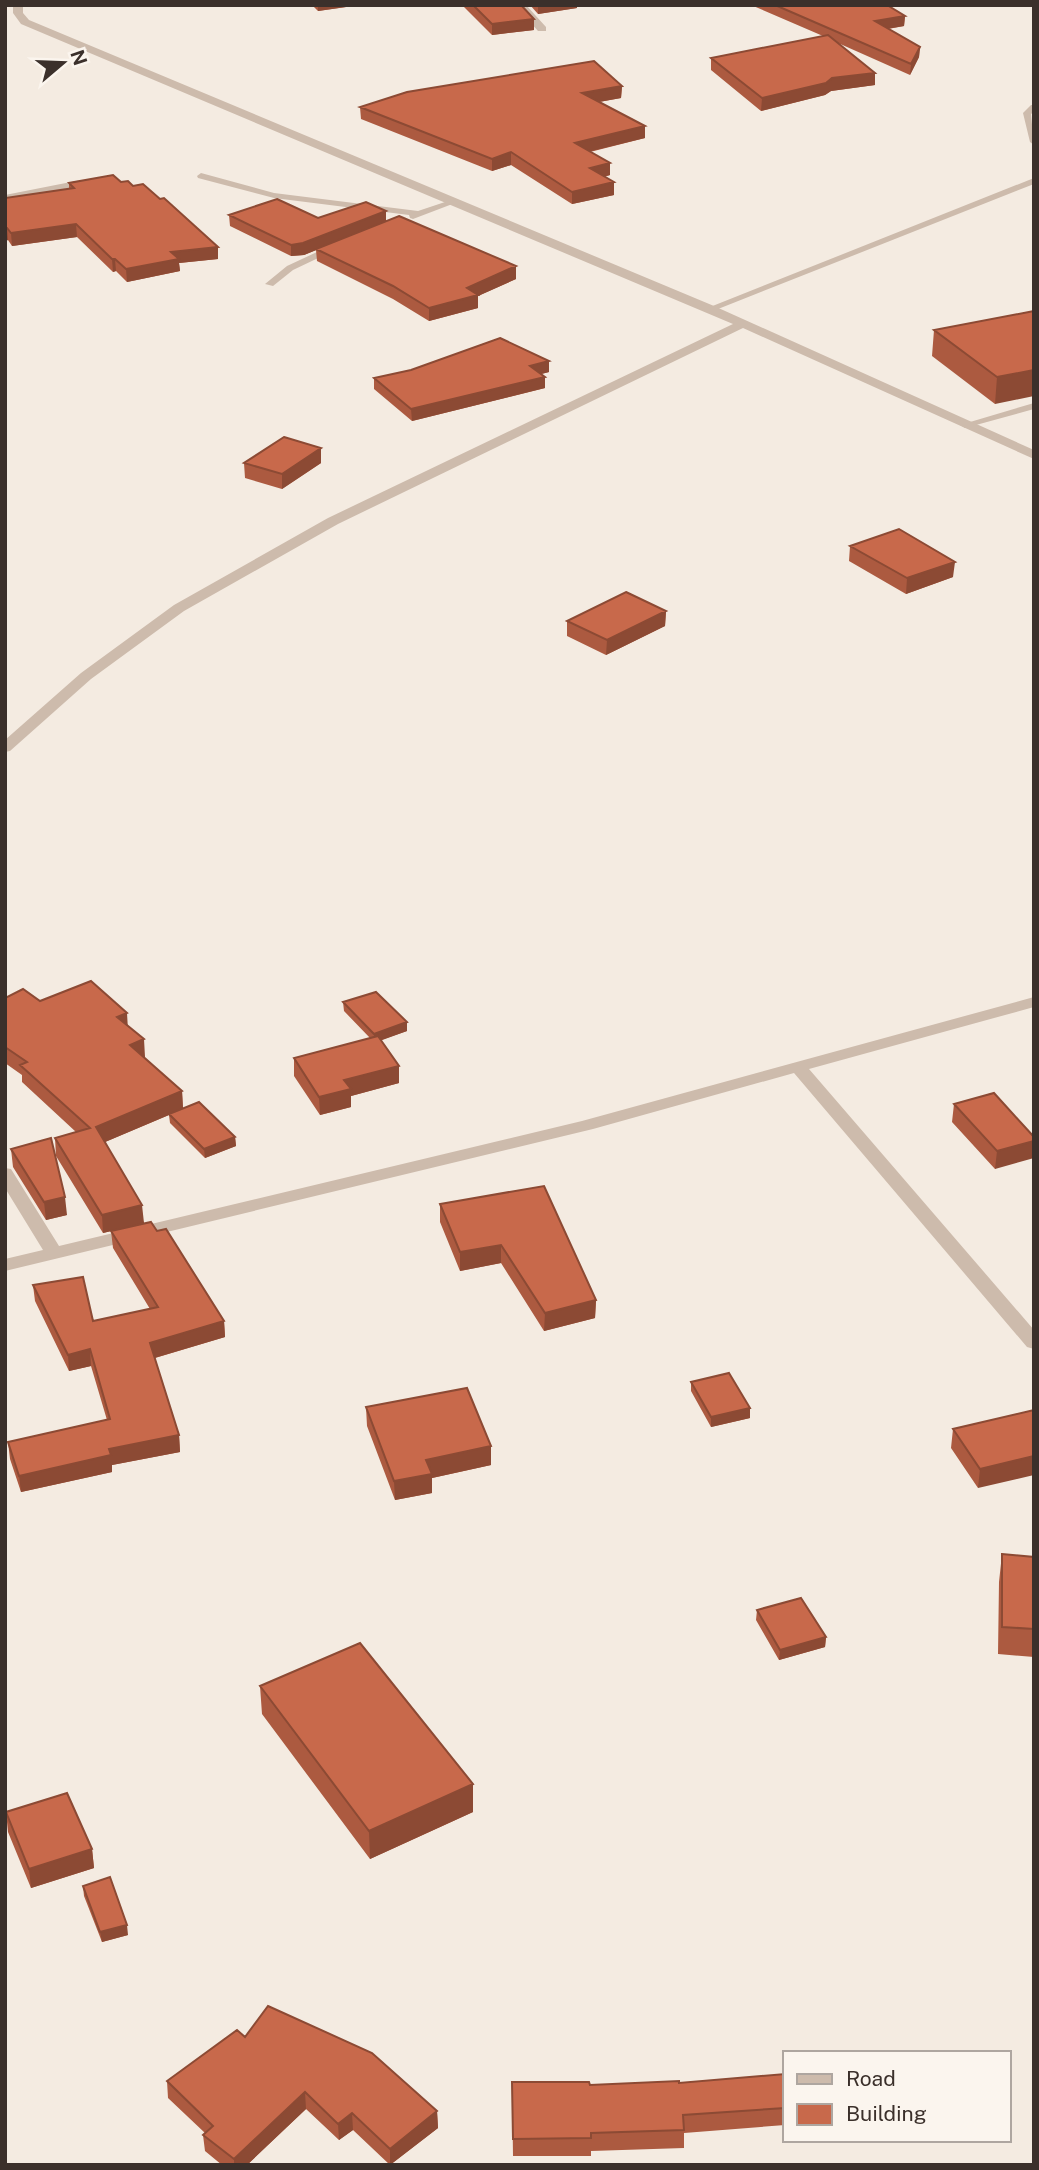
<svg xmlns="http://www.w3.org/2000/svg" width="1039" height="2170" viewBox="0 0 1039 2170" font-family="'Public Sans',sans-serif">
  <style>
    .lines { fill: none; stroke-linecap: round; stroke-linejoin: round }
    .lane { fill: #cdbbac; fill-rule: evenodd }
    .street { fill: #cdbbac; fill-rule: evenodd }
    .wall { fill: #ac5a40 }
    .shaded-wall { fill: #8c4a34 }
    .building { fill: #c8694b; stroke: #8c4a34; stroke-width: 2 }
  </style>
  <rect width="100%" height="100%" fill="#f4ebe1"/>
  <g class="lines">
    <path class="lane" d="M 1031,105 L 1034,105 L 1034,112 L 1031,114 L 1034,145 L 1030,142 L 1023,113 Z
      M 201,173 L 274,193 L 418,211 L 451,200 L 455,203 L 413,219 L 410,218 L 409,215 L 274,198 L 198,178 L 197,176 Z
      M 1034,178 L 1034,184 L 713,311 L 705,309 Z
      M 332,245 L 335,246 L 335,250 L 293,270 L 273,286 L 265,284 L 287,266 Z
      M 1034,403 L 1034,409 L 965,428 L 960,425 Z"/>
    <path class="street" d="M 13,5 L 23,5 L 23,13 L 29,20 L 714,306 L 1034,450 L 1034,459 L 743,328 L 338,524 L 184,611 L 91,679 L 10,751 L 5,752 L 5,740 L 81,673 L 174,605 L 328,518 L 733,324 L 21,24 L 13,13 Z
      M 515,5 L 526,5 L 546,27 L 546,31 L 538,31 Z
      M 81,180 L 87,183 L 85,185 L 5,201 L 5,195 Z
      M 1034,997 L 1034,1007 L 809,1069 L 1034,1330 L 1034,1349 L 1027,1347 L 794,1073 L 593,1129 L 5,1271 L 5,1259 L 43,1250 L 5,1188 L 5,1168 L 11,1169 L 59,1246 L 582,1121 Z"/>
  </g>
  <path class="wall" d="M 312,5 L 353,5 L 353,6 L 318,11 Z
    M 462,5 L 521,5 L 534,30 L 492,35 Z
    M 530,5 L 577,5 L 577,8 L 538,14 Z
    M 751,5 L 887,5 L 905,16 L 904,26 L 888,29 L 920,47 L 919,57 L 910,75 L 838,43 L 875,85 L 831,91 L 825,95 L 761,111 L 711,70 L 711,58 L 823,36 Z
    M 622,86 L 621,98 L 599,102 L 645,126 L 645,138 L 590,152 L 610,175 L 604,177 L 614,182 L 614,195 L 572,204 L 511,165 L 492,171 L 361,119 L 360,107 Z
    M 121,182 L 218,259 L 179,263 L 180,271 L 127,282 L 116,271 L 113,272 L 77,237 L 12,246 L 8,240 L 5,241 L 5,198 L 69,189 L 69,183 Z
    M 386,211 L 386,221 L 516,279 L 478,296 L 478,308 L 429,321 L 393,299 L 317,261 L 316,250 L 304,255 L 291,256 L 230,226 L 229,215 L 318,218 Z
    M 1034,311 L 995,404 L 932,356 L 934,330 Z
    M 549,361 L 549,372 L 541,374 L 545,377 L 545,388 L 412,421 L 374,389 L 374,378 Z
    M 321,448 L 321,463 L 282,489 L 245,478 L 244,463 Z
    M 850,546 L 953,577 L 906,594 L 849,561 Z
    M 666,611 L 665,626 L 606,655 L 567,636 L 567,621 Z
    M 5,998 L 40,1001 L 128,1026 L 145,1057 L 144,1057 L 182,1091 L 183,1109 L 235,1137 L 236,1146 L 205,1158 L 170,1123 L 169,1115 L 105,1142 L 144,1223 L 103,1233 L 56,1156 L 55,1138 L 76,1132 L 22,1082 L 22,1075 L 5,1063 Z
    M 343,1002 L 407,1031 L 381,1040 L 399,1083 L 351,1096 L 351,1107 L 320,1115 L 294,1076 L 294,1058 L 370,1038 L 344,1011 Z
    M 954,1104 L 1034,1137 L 995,1169 L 952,1122 Z
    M 11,1149 L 67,1215 L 46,1220 L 13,1167 Z
    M 440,1204 L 596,1300 L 595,1318 L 544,1331 L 501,1263 L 460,1271 L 440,1222 Z
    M 111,1231 L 157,1231 L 224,1321 L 225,1337 L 155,1358 L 179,1435 L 180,1452 L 112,1465 L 112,1472 L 21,1492 L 10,1459 L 8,1442 L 107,1420 L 91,1366 L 69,1371 L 35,1301 L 33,1285 L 93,1321 L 150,1309 L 113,1248 Z
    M 691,1382 L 750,1418 L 711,1427 L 691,1391 Z
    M 366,1407 L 491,1465 L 432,1478 L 432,1493 L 395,1500 L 367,1426 Z
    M 1034,1410 L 978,1488 L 951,1448 L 953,1429 Z
    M 1002,1554 L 1034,1557 L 1034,1657 L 998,1654 L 999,1582 Z
    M 757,1610 L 826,1637 L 825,1647 L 779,1660 L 756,1620 Z
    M 260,1686 L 473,1784 L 473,1812 L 370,1859 L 262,1714 Z
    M 6,1812 L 92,1849 L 94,1868 L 31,1888 L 8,1832 Z
    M 83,1886 L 128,1935 L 102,1942 L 84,1896 Z
    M 245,2037 L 437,2111 L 438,2128 L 390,2165 L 353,2130 L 339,2140 L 306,2109 L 247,2165 L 222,2165 L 205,2151 L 203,2135 L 205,2133 L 168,2098 L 167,2081 Z
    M 785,2074 L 785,2125 L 684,2133 L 684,2148 L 591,2151 L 591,2156 L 513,2156 L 512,2082 L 590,2085 L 679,2083 Z"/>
  <path class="shaded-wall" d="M 318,5 L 353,5 L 353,6 L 318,11 Z
    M 538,5 L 577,5 L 577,8 L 538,14 Z
    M 905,16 L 904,26 L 874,31 L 875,21 Z
    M 534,19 L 534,30 L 492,35 L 492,24 Z
    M 920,47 L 919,57 L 910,75 L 911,64 Z
    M 875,73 L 875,85 L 831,91 L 825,95 L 761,111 L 762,98 L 832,78 Z
    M 622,86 L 621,98 L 582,105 L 582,93 Z
    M 645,126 L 645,138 L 575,155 L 575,143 Z
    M 511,152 L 511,165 L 492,171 L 492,159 Z
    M 610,163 L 610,175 L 590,180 L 590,168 Z
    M 614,182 L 614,195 L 572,204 L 572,192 Z
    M 386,211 L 386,222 L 304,255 L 291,256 L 291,245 Z
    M 76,224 L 77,237 L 12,246 L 11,233 Z
    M 5,228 L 7,228 L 8,240 L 5,241 Z
    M 218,247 L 218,259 L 179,263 L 180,271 L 127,282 L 126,269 L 171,252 Z
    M 112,259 L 115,259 L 116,271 L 113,272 Z
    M 516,266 L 516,279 L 478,296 L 478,308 L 429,321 L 429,308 L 467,288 Z
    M 549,361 L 549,372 L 530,377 L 530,366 Z
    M 1034,370 L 1034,396 L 995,404 L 997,377 Z
    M 545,377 L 545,388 L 412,421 L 411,409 Z
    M 321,448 L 321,463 L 282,489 L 282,474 Z
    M 955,562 L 953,577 L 906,594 L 907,578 Z
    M 666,611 L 665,626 L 606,655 L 607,640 Z
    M 127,1013 L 128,1030 L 117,1017 Z
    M 407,1022 L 407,1031 L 374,1043 L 374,1034 Z
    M 144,1039 L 145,1057 L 131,1063 L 130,1045 Z
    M 399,1066 L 399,1083 L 351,1096 L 351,1107 L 320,1115 L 319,1097 L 344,1080 Z
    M 182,1091 L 183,1109 L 98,1145 L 96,1127 Z
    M 235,1137 L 236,1146 L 205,1158 L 204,1149 Z
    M 1034,1141 L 1034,1158 L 995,1169 L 997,1151 Z
    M 65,1197 L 67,1215 L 46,1220 L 44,1202 Z
    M 142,1205 L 144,1223 L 103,1233 L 102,1215 Z
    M 501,1245 L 501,1263 L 460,1271 L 460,1252 Z
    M 596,1300 L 595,1318 L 544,1331 L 545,1313 Z
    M 224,1321 L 225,1337 L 151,1359 L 150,1343 Z
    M 90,1349 L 91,1366 L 69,1371 L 68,1355 Z
    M 750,1408 L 750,1418 L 711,1427 L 711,1417 Z
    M 179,1435 L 180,1452 L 112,1465 L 112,1472 L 21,1492 L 19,1476 L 109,1449 Z
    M 491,1446 L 491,1465 L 432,1478 L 432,1493 L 395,1500 L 394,1481 L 426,1460 Z
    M 1034,1456 L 1034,1475 L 978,1488 L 980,1469 Z
    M 826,1637 L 825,1647 L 779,1660 L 780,1650 Z
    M 473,1784 L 473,1812 L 370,1859 L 369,1831 Z
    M 92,1849 L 94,1868 L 31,1888 L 29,1869 Z
    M 127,1925 L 128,1935 L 102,1942 L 100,1932 Z
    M 305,2092 L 306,2109 L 247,2165 L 234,2165 L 234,2159 Z
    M 437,2111 L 438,2128 L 390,2165 L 390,2149 Z
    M 352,2113 L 353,2130 L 339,2140 L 338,2124 Z"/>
  <path class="building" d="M 473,5 L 521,5 L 534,19 L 492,24 Z
    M 775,5 L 887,5 L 905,16 L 875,21 L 920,47 L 911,64 Z
    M 828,35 L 875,73 L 832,78 L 826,83 L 762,98 L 711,58 Z
    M 594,61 L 622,86 L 582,93 L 645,126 L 575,143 L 610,163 L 590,168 L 614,182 L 572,192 L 511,152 L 492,159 L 360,107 L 407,92 Z
    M 113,175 L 121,182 L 128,181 L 133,186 L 143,184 L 160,199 L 164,198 L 218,247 L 171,252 L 179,259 L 126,269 L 115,259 L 112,259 L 76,224 L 11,233 L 7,228 L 5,228 L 5,198 L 74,188 L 69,183 Z
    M 277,199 L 318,218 L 366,202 L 386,211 L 303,243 L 291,245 L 229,215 Z
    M 399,216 L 516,266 L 467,288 L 478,295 L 429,308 L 393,286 L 316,249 Z
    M 1034,311 L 1034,370 L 997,377 L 934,330 Z
    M 500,338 L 549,361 L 530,366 L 545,377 L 411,409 L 374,378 L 411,370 Z
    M 284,437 L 321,448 L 282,474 L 244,463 Z
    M 899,529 L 955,562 L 907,578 L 850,546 Z
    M 626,592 L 666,611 L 607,640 L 567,621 Z
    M 91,981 L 127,1013 L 117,1017 L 144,1039 L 130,1045 L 182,1091 L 96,1127 L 142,1205 L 102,1215 L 55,1138 L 90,1128 L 20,1065 L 27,1062 L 5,1047 L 5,998 L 23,989 L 40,1001 Z
    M 376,992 L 407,1022 L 374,1034 L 343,1002 Z
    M 378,1036 L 399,1066 L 344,1080 L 351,1089 L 319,1097 L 294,1058 Z
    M 994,1093 L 1034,1137 L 1034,1141 L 997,1151 L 954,1104 Z
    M 199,1102 L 235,1137 L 204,1149 L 169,1114 Z
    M 51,1138 L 65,1197 L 44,1202 L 11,1149 Z
    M 544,1186 L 596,1300 L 545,1313 L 501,1245 L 460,1252 L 440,1204 Z
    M 151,1222 L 157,1231 L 166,1229 L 224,1321 L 150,1343 L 179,1435 L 109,1449 L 111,1455 L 19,1476 L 8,1442 L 110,1419 L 90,1349 L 68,1355 L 33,1285 L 83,1277 L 93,1321 L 158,1307 L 111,1231 Z
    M 729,1373 L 750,1408 L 711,1417 L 691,1382 Z
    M 467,1388 L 491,1446 L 426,1460 L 432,1474 L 394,1481 L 366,1407 Z
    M 1034,1410 L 1034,1456 L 980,1469 L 953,1429 Z
    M 1002,1554 L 1034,1557 L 1034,1629 L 1002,1627 Z
    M 801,1598 L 826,1637 L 780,1650 L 757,1610 Z
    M 360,1643 L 473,1784 L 369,1831 L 260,1686 Z
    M 67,1793 L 92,1849 L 29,1869 L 6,1812 Z
    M 110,1877 L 127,1925 L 100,1932 L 83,1886 Z
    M 268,2006 L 372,2053 L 437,2111 L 390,2149 L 352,2113 L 338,2124 L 305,2092 L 234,2159 L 203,2135 L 213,2126 L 167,2081 L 237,2030 L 245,2037 Z
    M 785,2074 L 785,2108 L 683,2115 L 684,2130 L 591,2133 L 591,2138 L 513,2139 L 512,2082 L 589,2082 L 590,2085 L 679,2081 L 679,2083 Z"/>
  <rect width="1039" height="2170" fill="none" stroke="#3b302b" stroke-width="14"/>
  <rect x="783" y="2051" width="228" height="91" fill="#fbf5ee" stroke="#aea6a0" stroke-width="2"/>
  <rect x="797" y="2074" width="35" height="10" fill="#cdbbac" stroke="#aea6a0" stroke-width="2"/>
  <text x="846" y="2086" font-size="21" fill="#3b302b">Road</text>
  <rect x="797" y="2104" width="35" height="21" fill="#c8694b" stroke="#aea6a0" stroke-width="2"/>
  <text x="846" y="2121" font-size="21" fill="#3b302b">Building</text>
  <g transform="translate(63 63) rotate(71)" stroke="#fbf5ee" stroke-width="5" paint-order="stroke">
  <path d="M0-5L12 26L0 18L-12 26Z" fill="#3b302b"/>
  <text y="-10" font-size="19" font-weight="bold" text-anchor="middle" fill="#3b302b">N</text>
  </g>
</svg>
